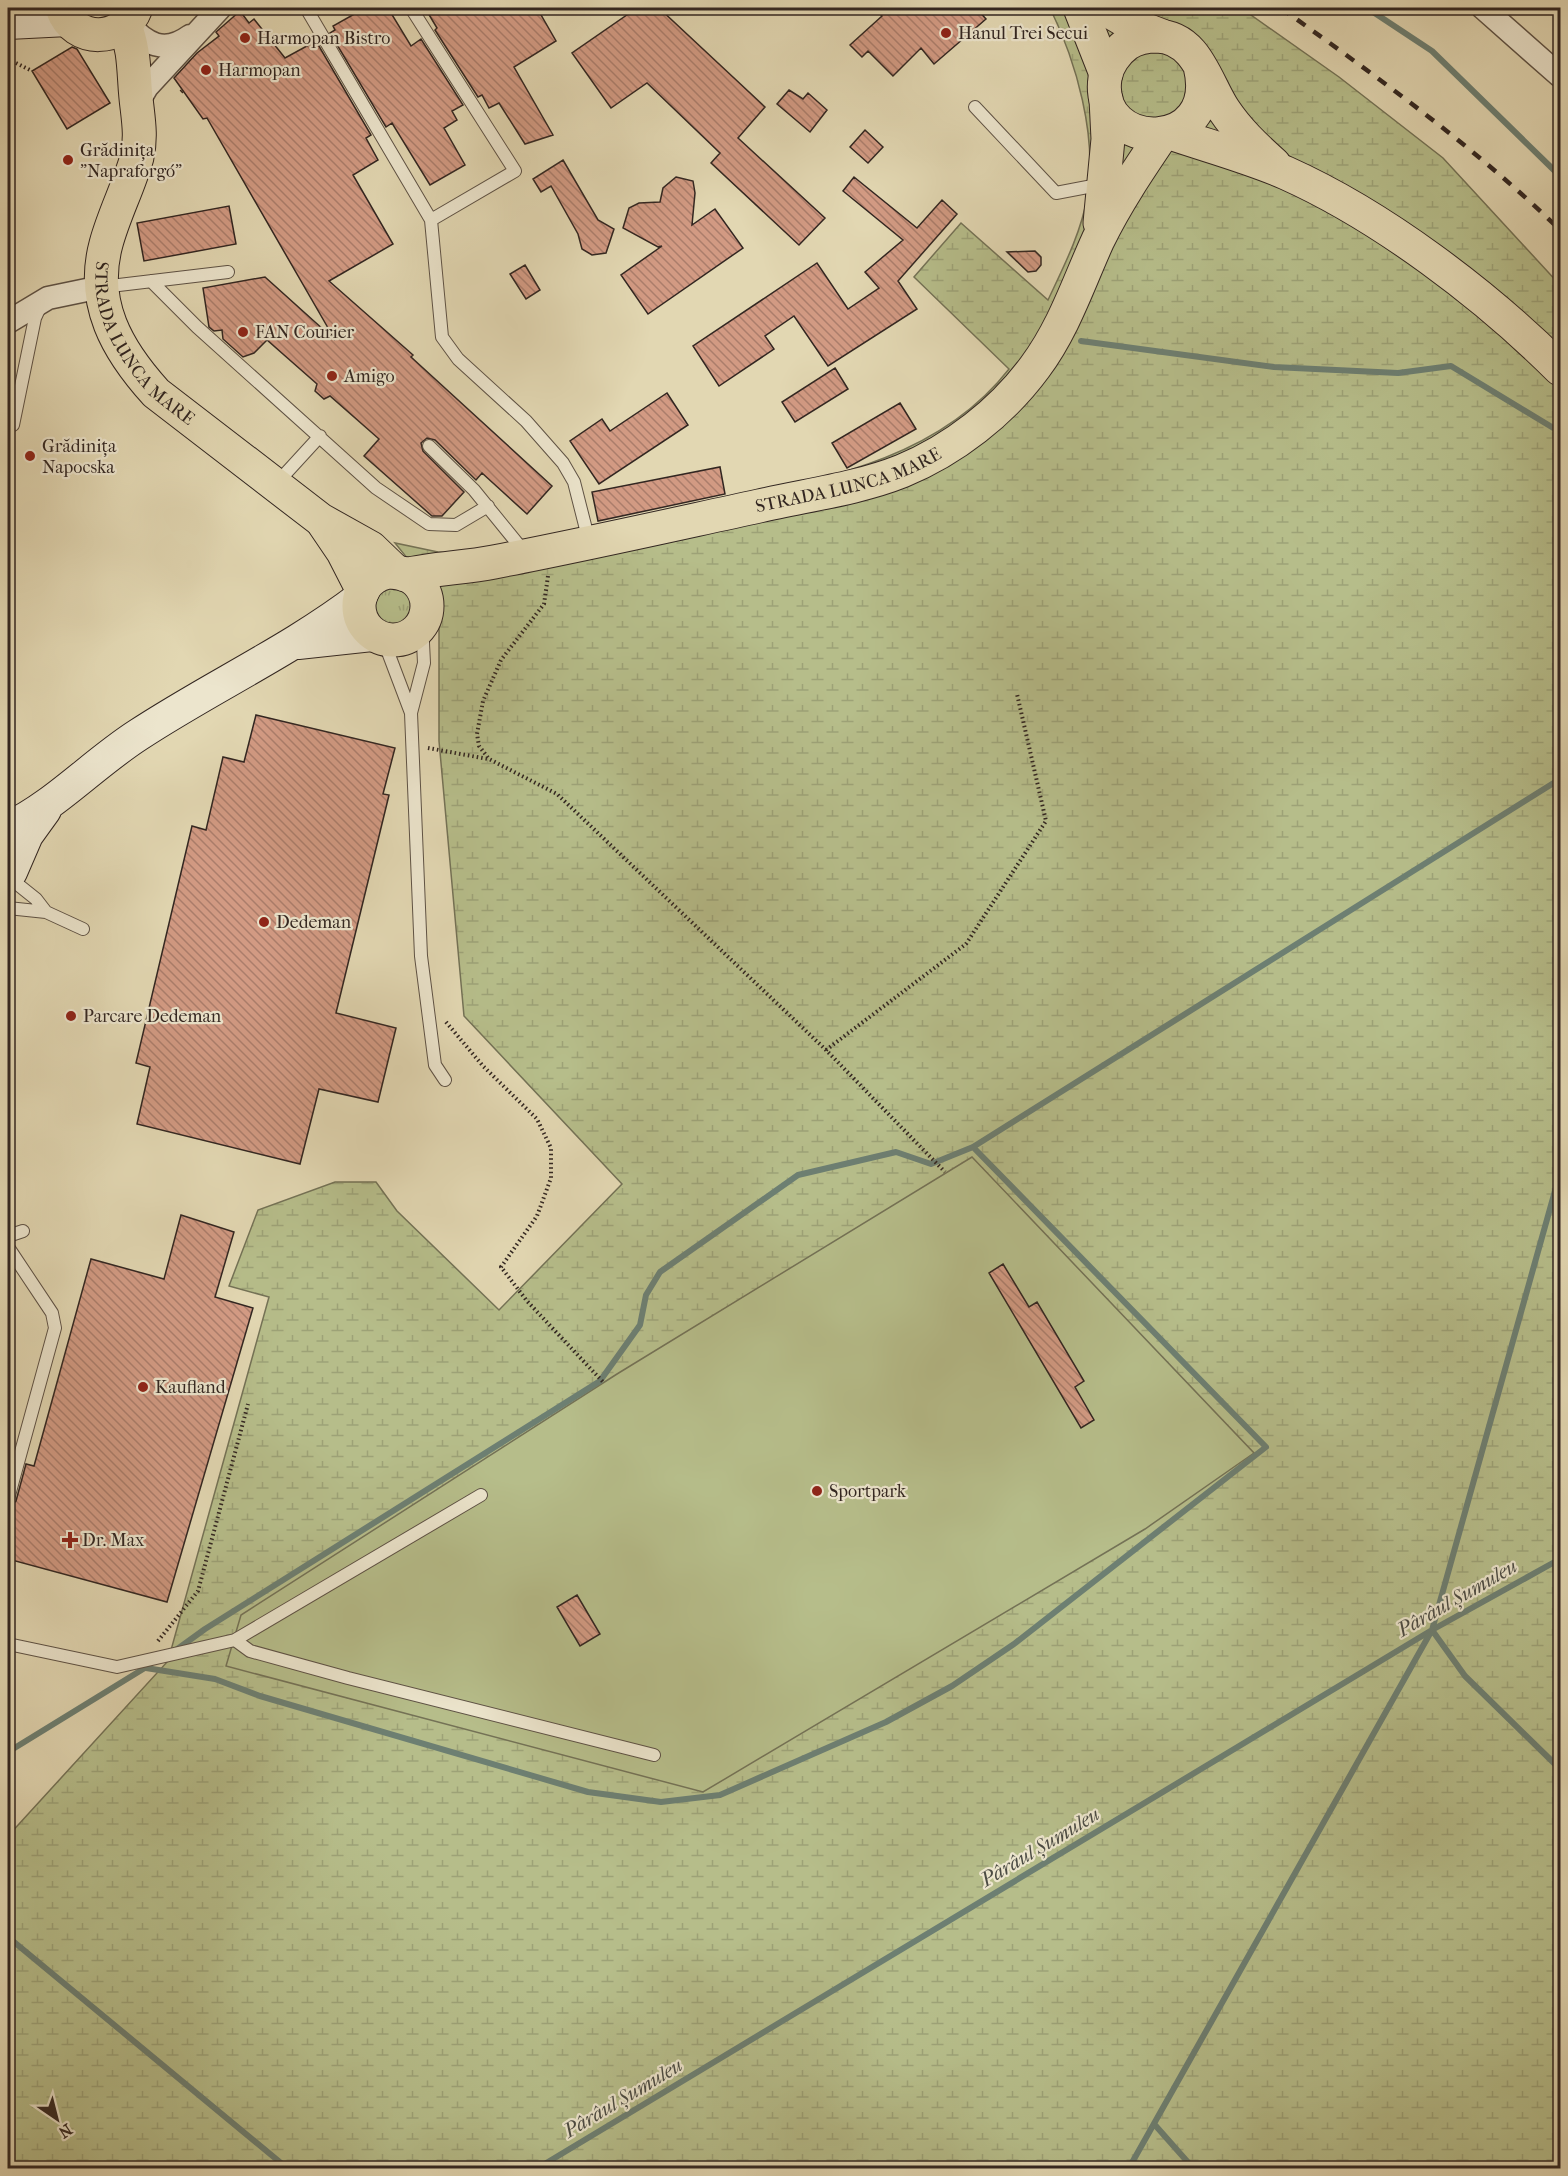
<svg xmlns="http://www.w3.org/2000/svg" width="1568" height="2176" viewBox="0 0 1568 2176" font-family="'IM FELL French Canon',serif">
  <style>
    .grass { fill: url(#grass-tufts); stroke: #747256; stroke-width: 1.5 }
    .wetland { fill: url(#wetland-marsh); stroke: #747256; stroke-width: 1.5 }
    .pitch { fill: #b6bd8a; stroke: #747256; stroke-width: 1.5 }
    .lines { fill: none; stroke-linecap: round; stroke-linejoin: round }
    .stream { stroke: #6d7f72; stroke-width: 6 }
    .building { fill: url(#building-back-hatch); stroke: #322621; stroke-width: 1.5 }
    .service-casing { stroke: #5e5245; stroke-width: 14 }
    .minor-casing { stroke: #5e5245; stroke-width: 25 }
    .secondary-casing { stroke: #322621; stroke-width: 34 }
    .primary-casing { stroke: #322621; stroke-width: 35 }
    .path { stroke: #322621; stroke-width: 4; stroke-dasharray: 1.5 3; stroke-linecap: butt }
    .service { stroke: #ece5cd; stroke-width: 12 }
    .minor { stroke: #ece5cd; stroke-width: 22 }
    .secondary { stroke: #ece5cd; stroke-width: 32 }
    .primary { stroke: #e2d7b2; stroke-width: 33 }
    .rail { stroke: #322621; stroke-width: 4.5; stroke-dasharray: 10 10; stroke-linecap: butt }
    .poi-dot { fill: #8f2418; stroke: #ece5cd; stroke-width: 2 }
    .labels { text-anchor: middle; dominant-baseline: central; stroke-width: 4.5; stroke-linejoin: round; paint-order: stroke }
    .poi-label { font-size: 18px; fill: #322621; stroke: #ece5cd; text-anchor: start }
    .street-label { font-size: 18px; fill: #322621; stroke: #ece5cd }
    .water-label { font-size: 20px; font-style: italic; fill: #4b4b43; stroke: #ece5cd }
  </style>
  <defs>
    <pattern id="grass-tufts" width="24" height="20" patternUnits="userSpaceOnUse" patternTransform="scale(1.5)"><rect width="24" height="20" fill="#b6bd8a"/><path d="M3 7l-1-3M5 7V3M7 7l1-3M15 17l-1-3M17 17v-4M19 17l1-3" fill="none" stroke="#9da277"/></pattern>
    <pattern id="wetland-marsh" width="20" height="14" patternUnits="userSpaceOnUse" patternTransform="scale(1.5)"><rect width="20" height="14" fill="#b6bd8a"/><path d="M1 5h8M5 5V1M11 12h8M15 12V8" fill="none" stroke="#9da277"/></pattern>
    <pattern id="building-back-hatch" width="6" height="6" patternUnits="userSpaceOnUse" patternTransform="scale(1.5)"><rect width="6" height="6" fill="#d29a83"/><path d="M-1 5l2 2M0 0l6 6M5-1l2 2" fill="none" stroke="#ab7d6b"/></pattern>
  </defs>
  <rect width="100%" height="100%" fill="#e2d7b2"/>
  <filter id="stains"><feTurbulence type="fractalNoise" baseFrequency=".00333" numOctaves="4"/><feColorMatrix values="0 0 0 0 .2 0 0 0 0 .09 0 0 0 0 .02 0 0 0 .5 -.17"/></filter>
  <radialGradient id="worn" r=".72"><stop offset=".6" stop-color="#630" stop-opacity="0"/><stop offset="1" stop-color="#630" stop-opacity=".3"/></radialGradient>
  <path class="grass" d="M371 607a24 24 0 1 1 48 0a24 24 0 1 1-48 0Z"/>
  <path class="wetland" d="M 1050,8 L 1241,8 L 1339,77 L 1443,158 L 1560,285 L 1560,2168 L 8,2168 L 8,1836 L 168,1661 L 269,1297 L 229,1286 L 258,1210 L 335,1182 L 376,1182 L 397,1211 L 499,1310 L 622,1184 L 464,1016 L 439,741 L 439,627 L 432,589 L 395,543 L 438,552 L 470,555 C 544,539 618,523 692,507 C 804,482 933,467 1009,369 L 914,277 L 961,223 L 1048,300 C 1063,268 1081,233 1087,198 C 1098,137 1076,61 1050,8 Z"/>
  <path class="pitch" d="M 972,1157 L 1254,1453 L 1145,1529 L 703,1792 L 226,1666 L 241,1615 L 617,1374 Z"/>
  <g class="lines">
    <path class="stream" d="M 1367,8 L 1432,51 L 1560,176
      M 1081,341 L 1274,367 L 1398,373 L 1451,366 L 1560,432
      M 1432,1630 L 1465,1676 L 1560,1769
      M 176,1650 L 205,1629 L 600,1381 L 640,1325 L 646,1295 L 660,1272 L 798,1175 L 896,1152 L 931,1164 L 973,1147 L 1560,779
      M 146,1668 L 215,1679 L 260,1696 L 588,1792 L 661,1802 L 720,1795 L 886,1722 L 952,1686 L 1014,1644 L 1266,1447 L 973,1147
      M 8,1752 L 148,1666
      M 8,1937 L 287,2168
      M 1155,2125 L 1193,2168
      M 538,2168 L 1432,1630 L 1560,1559
      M 1129,2168 L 1432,1630 L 1560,1173"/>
  </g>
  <path class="building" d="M 365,8 L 388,8 L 411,46 L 421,39 L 463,105 L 452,111 L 457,120 L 444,128 L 465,165 L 430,185 L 392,123 L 386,127 L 330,33 L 335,30 L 333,26 Z
    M 425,8 L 537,8 L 556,41 L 514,67 L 553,135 L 525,144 L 499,103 L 489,108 L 482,95 L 478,97 L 435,30 L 437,28 Z
    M 637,8 L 659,8 L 765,107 L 738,138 L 825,218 L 799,245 L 711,163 L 720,153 L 647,83 L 611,108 L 572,53 Z
    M 874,8 L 976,8 L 986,19 L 934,64 L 921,48 L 893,76 L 868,51 L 862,57 L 850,45 L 882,16 Z
    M 240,11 L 249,23 L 254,19 L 285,58 L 316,41 L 371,135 L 366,138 L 378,160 L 353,175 L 393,244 L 329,281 L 413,355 L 411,357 L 552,486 L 527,514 L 482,473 L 476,480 L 435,440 L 427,438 L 421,443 L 423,451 L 464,492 L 442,516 L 432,516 L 364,456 L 379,439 L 330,396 L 324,399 L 315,391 L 317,384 L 267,340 L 254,353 L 243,357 L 223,339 L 222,330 L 214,331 L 209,327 L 203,288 L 265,277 L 335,340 L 207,118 L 203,119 L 174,78 L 197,53 L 219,36 L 216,32 Z
    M 72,47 L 77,49 L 110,103 L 67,129 L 32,71 Z
    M 789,90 L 803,99 L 808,93 L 827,110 L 810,132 L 777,104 Z
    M 865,130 L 883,147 L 868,163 L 850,147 Z
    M 563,160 L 598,220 L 614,229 L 606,253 L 592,255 L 582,249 L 578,234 L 551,186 L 541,192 L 533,179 Z
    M 676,177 L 693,181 L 695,193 L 692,225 L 715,209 L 743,248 L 648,314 L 621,275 L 662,246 L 658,247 L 623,228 L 629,208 L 639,203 L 660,202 L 663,188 Z
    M 854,177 L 917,228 L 942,200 L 957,214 L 898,281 L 917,309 L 828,366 L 794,316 L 765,336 L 774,349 L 719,386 L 693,346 L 817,263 L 848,309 L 879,288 L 865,272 L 903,240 L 843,191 Z
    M 229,206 L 236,244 L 144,261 L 137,223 Z
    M 1035,251 L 1041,257 L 1041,265 L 1036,271 L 1028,272 L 1007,252 Z
    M 525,265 L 540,290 L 526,299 L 510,274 Z
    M 835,368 L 848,389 L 795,422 L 782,402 Z
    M 667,393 L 688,425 L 599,484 L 570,441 L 602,419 L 610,431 Z
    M 900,403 L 916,429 L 847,468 L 832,443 Z
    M 720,467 L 725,494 L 598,521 L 592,492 Z
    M 256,715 L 395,748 L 383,794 L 389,795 L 336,1013 L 396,1028 L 378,1102 L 319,1089 L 300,1164 L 137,1124 L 150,1067 L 136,1063 L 192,826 L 206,830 L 223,757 L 244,762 Z
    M 181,1215 L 234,1232 L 215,1297 L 253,1308 L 167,1602 L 8,1559 L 8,1508 L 16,1501 L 26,1464 L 34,1466 L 91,1259 L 164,1279 Z
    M 1003,1264 L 1029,1307 L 1037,1302 L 1084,1381 L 1075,1387 L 1094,1420 L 1081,1428 L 989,1273 Z
    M 577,1595 L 600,1634 L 580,1646 L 557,1607 Z"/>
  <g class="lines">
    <defs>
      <path id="service" d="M 306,8 L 431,220 L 515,171 L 411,8
        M 975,107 L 1056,193 L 1103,184
        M 431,220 L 442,337 L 458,359 L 526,421 L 563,463 L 574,482 L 589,541
        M 151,281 L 197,327 L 376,488 L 429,524 L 456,525 L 488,506
        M 102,287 L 228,272
        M 13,425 L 35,318 L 41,305
        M 429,446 L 474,490 L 526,554
        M 276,484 L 320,436
        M 422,623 L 424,663 L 411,713 L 421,956 L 435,1065 L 445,1080
        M 383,639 L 411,713
        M 11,879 L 36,899 L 46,912
        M 8,908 L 46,912 L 83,929
        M 8,1236 L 23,1231
        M 8,1247 L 52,1313 L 55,1328 L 8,1499
        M 235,1640 L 250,1651 L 348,1678 L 654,1755
        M 8,1644 L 117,1667 L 235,1640 L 481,1495"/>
      <path id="minor" d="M 1483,8 L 1560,76
        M 127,23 C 146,44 164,55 190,36
        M 136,106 L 147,87 L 220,8
        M 8,322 L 48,298 L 101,287"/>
      <path id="secondary" d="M 8,23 L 68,20
        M 298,643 L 372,635
        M 8,828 C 56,805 93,764 138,735 C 211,687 292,650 361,597
        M 11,872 L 27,835 L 45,810"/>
      <g id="primary">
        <path d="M 62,8 C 74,44 123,43 136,8"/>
        <path d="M 1080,8 L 1106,74"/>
        <path d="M 1104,8 L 1131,24 L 1162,36"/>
        <path id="s1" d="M 125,26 C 136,53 133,78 137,107 C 139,124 141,139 137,157 C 129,186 114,214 106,244 C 90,303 117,350 156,393 L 321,520 L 371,548 L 397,573"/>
        <path d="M 1200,66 C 1222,155 1094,154 1105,78 C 1107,65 1116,52 1127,44 C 1136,38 1147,36 1157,36 C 1197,37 1206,83 1224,110 C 1238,131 1255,147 1274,164"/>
        <path d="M 1170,133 C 1208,146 1249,157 1286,173 C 1382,216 1486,295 1560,369"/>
        <path d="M 1100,223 L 1108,139 L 1106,99"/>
        <path d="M 324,524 L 343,552 L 363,591"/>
        <circle cx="393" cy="606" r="34"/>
        <path id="s2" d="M 405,575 C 435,568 464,568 494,562 C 583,545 671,525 759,506 C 806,495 857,489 902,471 C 953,450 1002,412 1035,367 C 1064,328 1078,284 1098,240 C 1116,203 1139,169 1162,135"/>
      </g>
    </defs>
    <use href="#service" class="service-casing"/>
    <use href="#minor" class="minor-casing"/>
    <use href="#secondary" class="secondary-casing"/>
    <use href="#primary" class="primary-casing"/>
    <path class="path" d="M 8,59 L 32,71
      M 181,92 L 184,89
      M 548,576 L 544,604 L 501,660 L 483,701 L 477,734 L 479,746 L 489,759 L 557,794 L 826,1050 L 945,1172
      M 428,748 L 488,759
      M 8,1014 L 15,1016
      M 446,1022 L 483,1066 L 537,1119 L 551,1148 L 551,1178 L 537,1216 L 501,1267 L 527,1301 L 604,1383
      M 826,1050 L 966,944 L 1046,821 L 1017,694
      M 158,1641 L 198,1591 L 248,1404"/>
    <use href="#service" class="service"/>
    <use href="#minor" class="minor"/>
    <use href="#secondary" class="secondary"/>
    <use href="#primary" class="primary"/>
    <path class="rail" d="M 1281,8 C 1377,77 1475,147 1560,230"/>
  </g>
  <g class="poi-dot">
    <circle cx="946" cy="33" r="6"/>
    <circle cx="245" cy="38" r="6"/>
    <circle cx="206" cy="70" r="6"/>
    <circle cx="68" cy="160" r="6"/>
    <circle cx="243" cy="332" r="6"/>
    <circle cx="332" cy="376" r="6"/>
    <circle cx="30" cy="456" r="6"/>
    <circle cx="264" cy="922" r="6"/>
    <circle cx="71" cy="1016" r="6"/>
    <circle cx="143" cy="1387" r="6"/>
    <circle cx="817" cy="1491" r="6"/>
    <path d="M67 1531h6v6h6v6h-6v6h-6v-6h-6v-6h6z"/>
  </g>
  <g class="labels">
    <g class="poi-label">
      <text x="958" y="33">Hanul Trei Secui</text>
      <text x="257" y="38">Harmopan Bistro</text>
      <text x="218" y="70">Harmopan</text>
      <text x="80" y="150">Grădinița<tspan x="80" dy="21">"Napraforgó"</tspan></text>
      <text x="255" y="332">FAN Courier</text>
      <text x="344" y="376">Amigo</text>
      <text x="42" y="446">Grădiniţa<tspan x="42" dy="21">Napocska</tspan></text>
      <text x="276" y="922">Dedeman</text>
      <text x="83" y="1016">Parcare Dedeman</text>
      <text x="155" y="1387">Kaufland</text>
      <text x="829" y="1491">Sportpark</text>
      <text x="82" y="1540">Dr. Max</text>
    </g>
    <g class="street-label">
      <text stroke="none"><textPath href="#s1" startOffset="339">STRADA LUNCA MARE</textPath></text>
      <text stroke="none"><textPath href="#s2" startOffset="454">STRADA LUNCA MARE</textPath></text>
    </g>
    <g class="water-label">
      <text transform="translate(1457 1598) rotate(-30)">Pârâul Șumuleu</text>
      <text transform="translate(1040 1847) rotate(-31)">Pârâul Șumuleu</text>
      <text transform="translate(623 2098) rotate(-31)">Pârâul Șumuleu</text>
    </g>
  </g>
  <rect width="1568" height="2176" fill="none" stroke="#e2d7b2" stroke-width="30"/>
  <rect x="9" y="9" width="1550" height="2158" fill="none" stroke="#322621" stroke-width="3"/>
  <rect x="15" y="15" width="1538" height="2146" fill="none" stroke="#322621" stroke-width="1.5"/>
  <g transform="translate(57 2119) rotate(145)" stroke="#ece5cd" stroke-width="4.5" paint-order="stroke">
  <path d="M0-4.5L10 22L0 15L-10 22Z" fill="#322621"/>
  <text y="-9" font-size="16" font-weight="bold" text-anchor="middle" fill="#322621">N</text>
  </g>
  <rect width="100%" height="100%" filter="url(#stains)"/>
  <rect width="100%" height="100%" fill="url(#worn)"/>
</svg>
